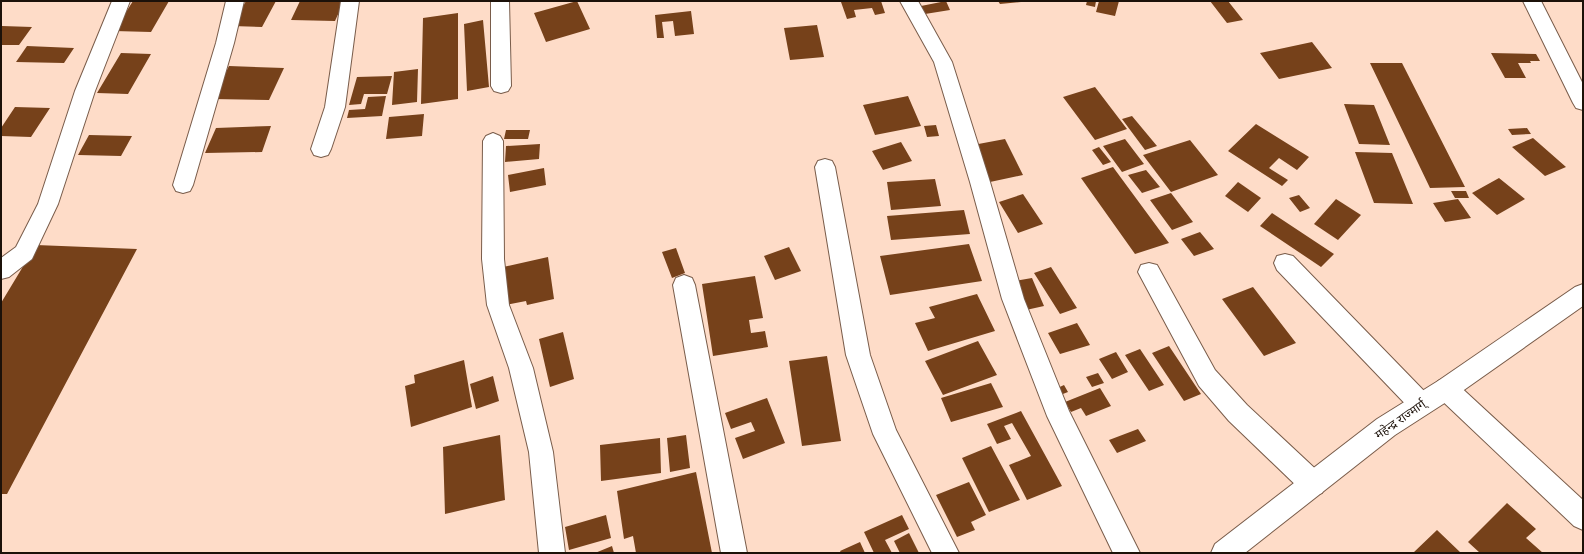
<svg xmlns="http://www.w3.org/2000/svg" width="1584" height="554" viewBox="0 0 1584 554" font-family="'Noto Serif','Noto Sans Devanagari',serif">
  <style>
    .building { fill: #76411a }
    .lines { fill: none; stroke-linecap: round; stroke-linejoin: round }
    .minor-casing { stroke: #795c4a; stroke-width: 2 }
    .highway-casing { stroke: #795c4a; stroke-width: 2 }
    .minor { fill: #fff; fill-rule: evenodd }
    .highway { fill: #fff; fill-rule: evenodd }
    .labels { text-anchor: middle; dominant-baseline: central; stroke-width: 4; stroke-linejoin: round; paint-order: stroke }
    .street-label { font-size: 12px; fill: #1c1109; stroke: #fff }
  </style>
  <rect width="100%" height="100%" fill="#fedcc8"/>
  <path class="building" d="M 133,1 L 169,1 L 151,32 L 114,31 Z
    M 246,1 L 276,1 L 262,27 L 232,26 Z
    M 300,1 L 344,1 L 335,21 L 291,20 Z
    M 577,1 L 590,29 L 546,42 L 534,13 Z
    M 845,1 L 881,1 L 885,13 L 875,15 L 872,8 L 854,10 L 856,17 L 847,19 L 841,2 Z
    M 946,1 L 950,10 L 925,14 L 921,6 Z
    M 998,1 L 1021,1 L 1021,2 L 1000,4 Z
    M 1087,1 L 1096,1 L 1095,7 L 1086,5 Z
    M 1099,1 L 1119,1 L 1115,16 L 1096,12 Z
    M 1210,1 L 1228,1 L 1243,20 L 1227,23 Z
    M 691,11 L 694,34 L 675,36 L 673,21 L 662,22 L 664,38 L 657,38 L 655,15 Z
    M 458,13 L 458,99 L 421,104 L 423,18 Z
    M 483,20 L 489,87 L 467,91 L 464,24 Z
    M 817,25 L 824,57 L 790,60 L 784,28 Z
    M 2,26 L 32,27 L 19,45 L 1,45 Z
    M 1312,42 L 1332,68 L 1279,79 L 1260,53 Z
    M 27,46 L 74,48 L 64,63 L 16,62 Z
    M 121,53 L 151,54 L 128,94 L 97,93 Z
    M 1491,53 L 1536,54 L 1540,61 L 1530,61 L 1531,63 L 1518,63 L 1526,78 L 1505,78 Z
    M 1370,63 L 1402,63 L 1465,187 L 1430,188 Z
    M 229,66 L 284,68 L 269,100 L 212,99 Z
    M 418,69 L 417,102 L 392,105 L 394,72 Z
    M 392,76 L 387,94 L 364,94 L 361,104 L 349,105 L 357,77 Z
    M 1095,87 L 1127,129 L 1095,140 L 1063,97 Z
    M 386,96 L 382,116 L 347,118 L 349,110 L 365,109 L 368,97 Z
    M 908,96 L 921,126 L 875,135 L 863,105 Z
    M 1344,104 L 1374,105 L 1390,145 L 1359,144 Z
    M 15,107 L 50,108 L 31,137 L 1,136 L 1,128 Z
    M 424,114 L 422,136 L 386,139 L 389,117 Z
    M 1132,116 L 1157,146 L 1145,150 L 1122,119 Z
    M 1256,124 L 1309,157 L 1297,170 L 1279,158 L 1269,168 L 1288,180 L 1282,186 L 1228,151 Z
    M 936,125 L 939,136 L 927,137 L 924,126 Z
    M 271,126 L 262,152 L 205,153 L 216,128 Z
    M 1527,128 L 1531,134 L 1512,135 L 1508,129 Z
    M 506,130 L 530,130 L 528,139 L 504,139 Z
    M 89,135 L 132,136 L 121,156 L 78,155 Z
    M 1533,138 L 1566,167 L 1545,176 L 1512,147 Z
    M 1005,139 L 1023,175 L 990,182 L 973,145 Z
    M 1125,139 L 1144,164 L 1122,172 L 1103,146 Z
    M 1190,140 L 1218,175 L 1171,192 L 1143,155 Z
    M 901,142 L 912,161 L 883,170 L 872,151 Z
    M 540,144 L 539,159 L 505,162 L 506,146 Z
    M 1099,147 L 1111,162 L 1103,165 L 1092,150 Z
    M 1355,152 L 1392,153 L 1413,204 L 1374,203 Z
    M 1113,167 L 1169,243 L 1135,254 L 1081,178 Z
    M 544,168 L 546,185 L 510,192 L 508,175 Z
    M 1146,170 L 1160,187 L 1142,193 L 1128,175 Z
    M 1499,178 L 1525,199 L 1497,215 L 1472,193 Z
    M 935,179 L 941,206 L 891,210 L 887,182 Z
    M 1238,182 L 1261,198 L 1248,212 L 1225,196 Z
    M 1451,191 L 1466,191 L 1469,198 L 1455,198 Z
    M 1171,193 L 1193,222 L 1172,230 L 1150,200 Z
    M 1023,194 L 1043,224 L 1018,233 L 999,202 Z
    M 1299,195 L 1310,208 L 1300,212 L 1289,198 Z
    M 1336,199 L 1361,215 L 1338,240 L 1314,224 Z
    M 1458,199 L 1471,218 L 1445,222 L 1433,203 Z
    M 964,210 L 970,234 L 891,240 L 887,216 Z
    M 1272,213 L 1334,254 L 1321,267 L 1260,226 Z
    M 1200,232 L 1214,249 L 1194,256 L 1181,239 Z
    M 969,244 L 982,281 L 890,295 L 880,256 Z
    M 36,245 L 137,249 L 7,494 L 1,494 L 1,303 Z
    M 789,247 L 801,271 L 775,280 L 764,256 Z
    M 676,248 L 685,273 L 672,278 L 662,252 Z
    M 548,257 L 554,299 L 527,305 L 526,301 L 506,305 L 503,267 Z
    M 1051,267 L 1077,308 L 1060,314 L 1034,273 Z
    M 755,276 L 763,318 L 749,320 L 751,333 L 765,331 L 768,347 L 713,356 L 702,284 Z
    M 1032,278 L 1044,306 L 1026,310 L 1014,281 Z
    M 1253,287 L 1296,343 L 1264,356 L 1222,299 Z
    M 977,294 L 995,331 L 928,351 L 915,323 L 935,318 L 929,307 Z
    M 1077,323 L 1090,345 L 1060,354 L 1048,333 Z
    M 563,332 L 574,379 L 550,387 L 539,339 Z
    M 978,341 L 997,375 L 943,395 L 925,361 Z
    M 1169,346 L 1201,394 L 1184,401 L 1152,353 Z
    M 1140,349 L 1164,385 L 1149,391 L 1125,355 Z
    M 1116,352 L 1128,372 L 1112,379 L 1099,359 Z
    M 827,356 L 841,441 L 802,446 L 789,361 Z
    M 464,360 L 472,407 L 411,427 L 405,386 L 415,383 L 414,375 Z
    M 1098,373 L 1104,383 L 1092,387 L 1086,377 Z
    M 493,376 L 499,401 L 476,409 L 470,384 Z
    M 991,383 L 1003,407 L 951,422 L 941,398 Z
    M 1064,385 L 1068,392 L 1055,397 L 1051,391 Z
    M 1100,388 L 1111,406 L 1086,416 L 1081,408 L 1071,412 L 1065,402 Z
    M 767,398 L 785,443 L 743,459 L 735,438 L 755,431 L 751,422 L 731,429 L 725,413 Z
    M 1021,411 L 1062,486 L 1027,500 L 1009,465 L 1031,456 L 1012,423 L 1004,426 L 1011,439 L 997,444 L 987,424 Z
    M 1138,429 L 1146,441 L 1117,453 L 1109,440 Z
    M 500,435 L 505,500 L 445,514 L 443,447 Z
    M 686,435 L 690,468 L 670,472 L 667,438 Z
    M 660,438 L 661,473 L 601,481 L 600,445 Z
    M 991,446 L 1020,500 L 989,512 L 962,458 Z
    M 696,472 L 712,553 L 636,553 L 633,536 L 624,539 L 617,491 Z
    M 969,482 L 986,515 L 971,522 L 975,530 L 957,537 L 936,495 Z
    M 1507,503 L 1536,529 L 1526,538 L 1543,553 L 1480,553 L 1468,542 Z
    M 606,515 L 611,538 L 569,550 L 565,527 Z
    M 902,515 L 909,529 L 885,540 L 892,553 L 874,553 L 864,532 Z
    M 1437,530 L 1461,553 L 1413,553 Z
    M 909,533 L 919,553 L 900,553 L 894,541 Z
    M 860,542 L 865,553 L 841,553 L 840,551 Z
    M 612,546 L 614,553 L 595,553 Z"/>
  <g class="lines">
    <defs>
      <path id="minor" d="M 112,1 L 130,1 L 95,91 L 58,204 L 32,259 L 9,277 L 1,279 L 1,258 L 16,247 L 38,204 L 75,91 Z
        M 226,1 L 244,1 L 234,43 L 193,185 L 190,191 L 183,193 L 176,191 L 173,185 L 216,43 Z
        M 341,1 L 359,1 L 345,107 L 331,149 L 328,155 L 321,157 L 314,155 L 311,149 L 325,107 Z
        M 491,1 L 509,1 L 511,86 L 508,91 L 501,93 L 494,91 L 491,86 Z
        M 900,1 L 918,1 L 952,62 L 990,182 L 1024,299 L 1069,411 L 1140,553 L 1113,553 L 1047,416 L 1002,299 L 970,182 L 934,62 Z
        M 1523,1 L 1541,1 L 1583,84 L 1583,110 L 1576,108 L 1573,103 Z
        M 493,133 L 500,136 L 503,141 L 504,259 L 509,305 L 533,368 L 553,452 L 565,553 L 539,553 L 529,452 L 509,368 L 487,305 L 482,259 L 483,141 L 486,136 Z
        M 825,159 L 832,161 L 835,167 L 870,355 L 896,430 L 959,553 L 932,553 L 873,434 L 846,355 L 815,167 L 818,161 Z
        M 1285,254 L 1293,256 L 1429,396 L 1433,404 L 1429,412 L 1421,415 L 1413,412 L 1277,270 L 1274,263 L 1277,256 Z
        M 1149,263 L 1157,265 L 1215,370 L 1247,405 L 1322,475 L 1326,484 L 1322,493 L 1313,496 L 1304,493 L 1229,421 L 1199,386 L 1138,272 L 1141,265 Z
        M 684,275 L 692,278 L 695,285 L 747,553 L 721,553 L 673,285 L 676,278 Z
        M 1446,378 L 1454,381 L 1583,500 L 1583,530 L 1574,526 L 1438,397 L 1434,389 L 1438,381 Z"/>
      <path id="highway" d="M 1583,284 L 1583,306 L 1454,397 L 1395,435 L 1245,553 L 1211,553 L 1215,544 L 1377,419 L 1438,381 L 1575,287 Z"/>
    </defs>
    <use href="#minor" class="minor-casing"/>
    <use href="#highway" class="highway-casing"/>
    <use href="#minor" class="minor"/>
    <use href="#highway" class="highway"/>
  </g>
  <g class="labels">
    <g class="street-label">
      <text transform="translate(1400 419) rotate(-35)">महेन्द्र राज्मार्ग्</text>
    </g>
  </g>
  <rect width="1584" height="554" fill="none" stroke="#1c1109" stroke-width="4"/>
</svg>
